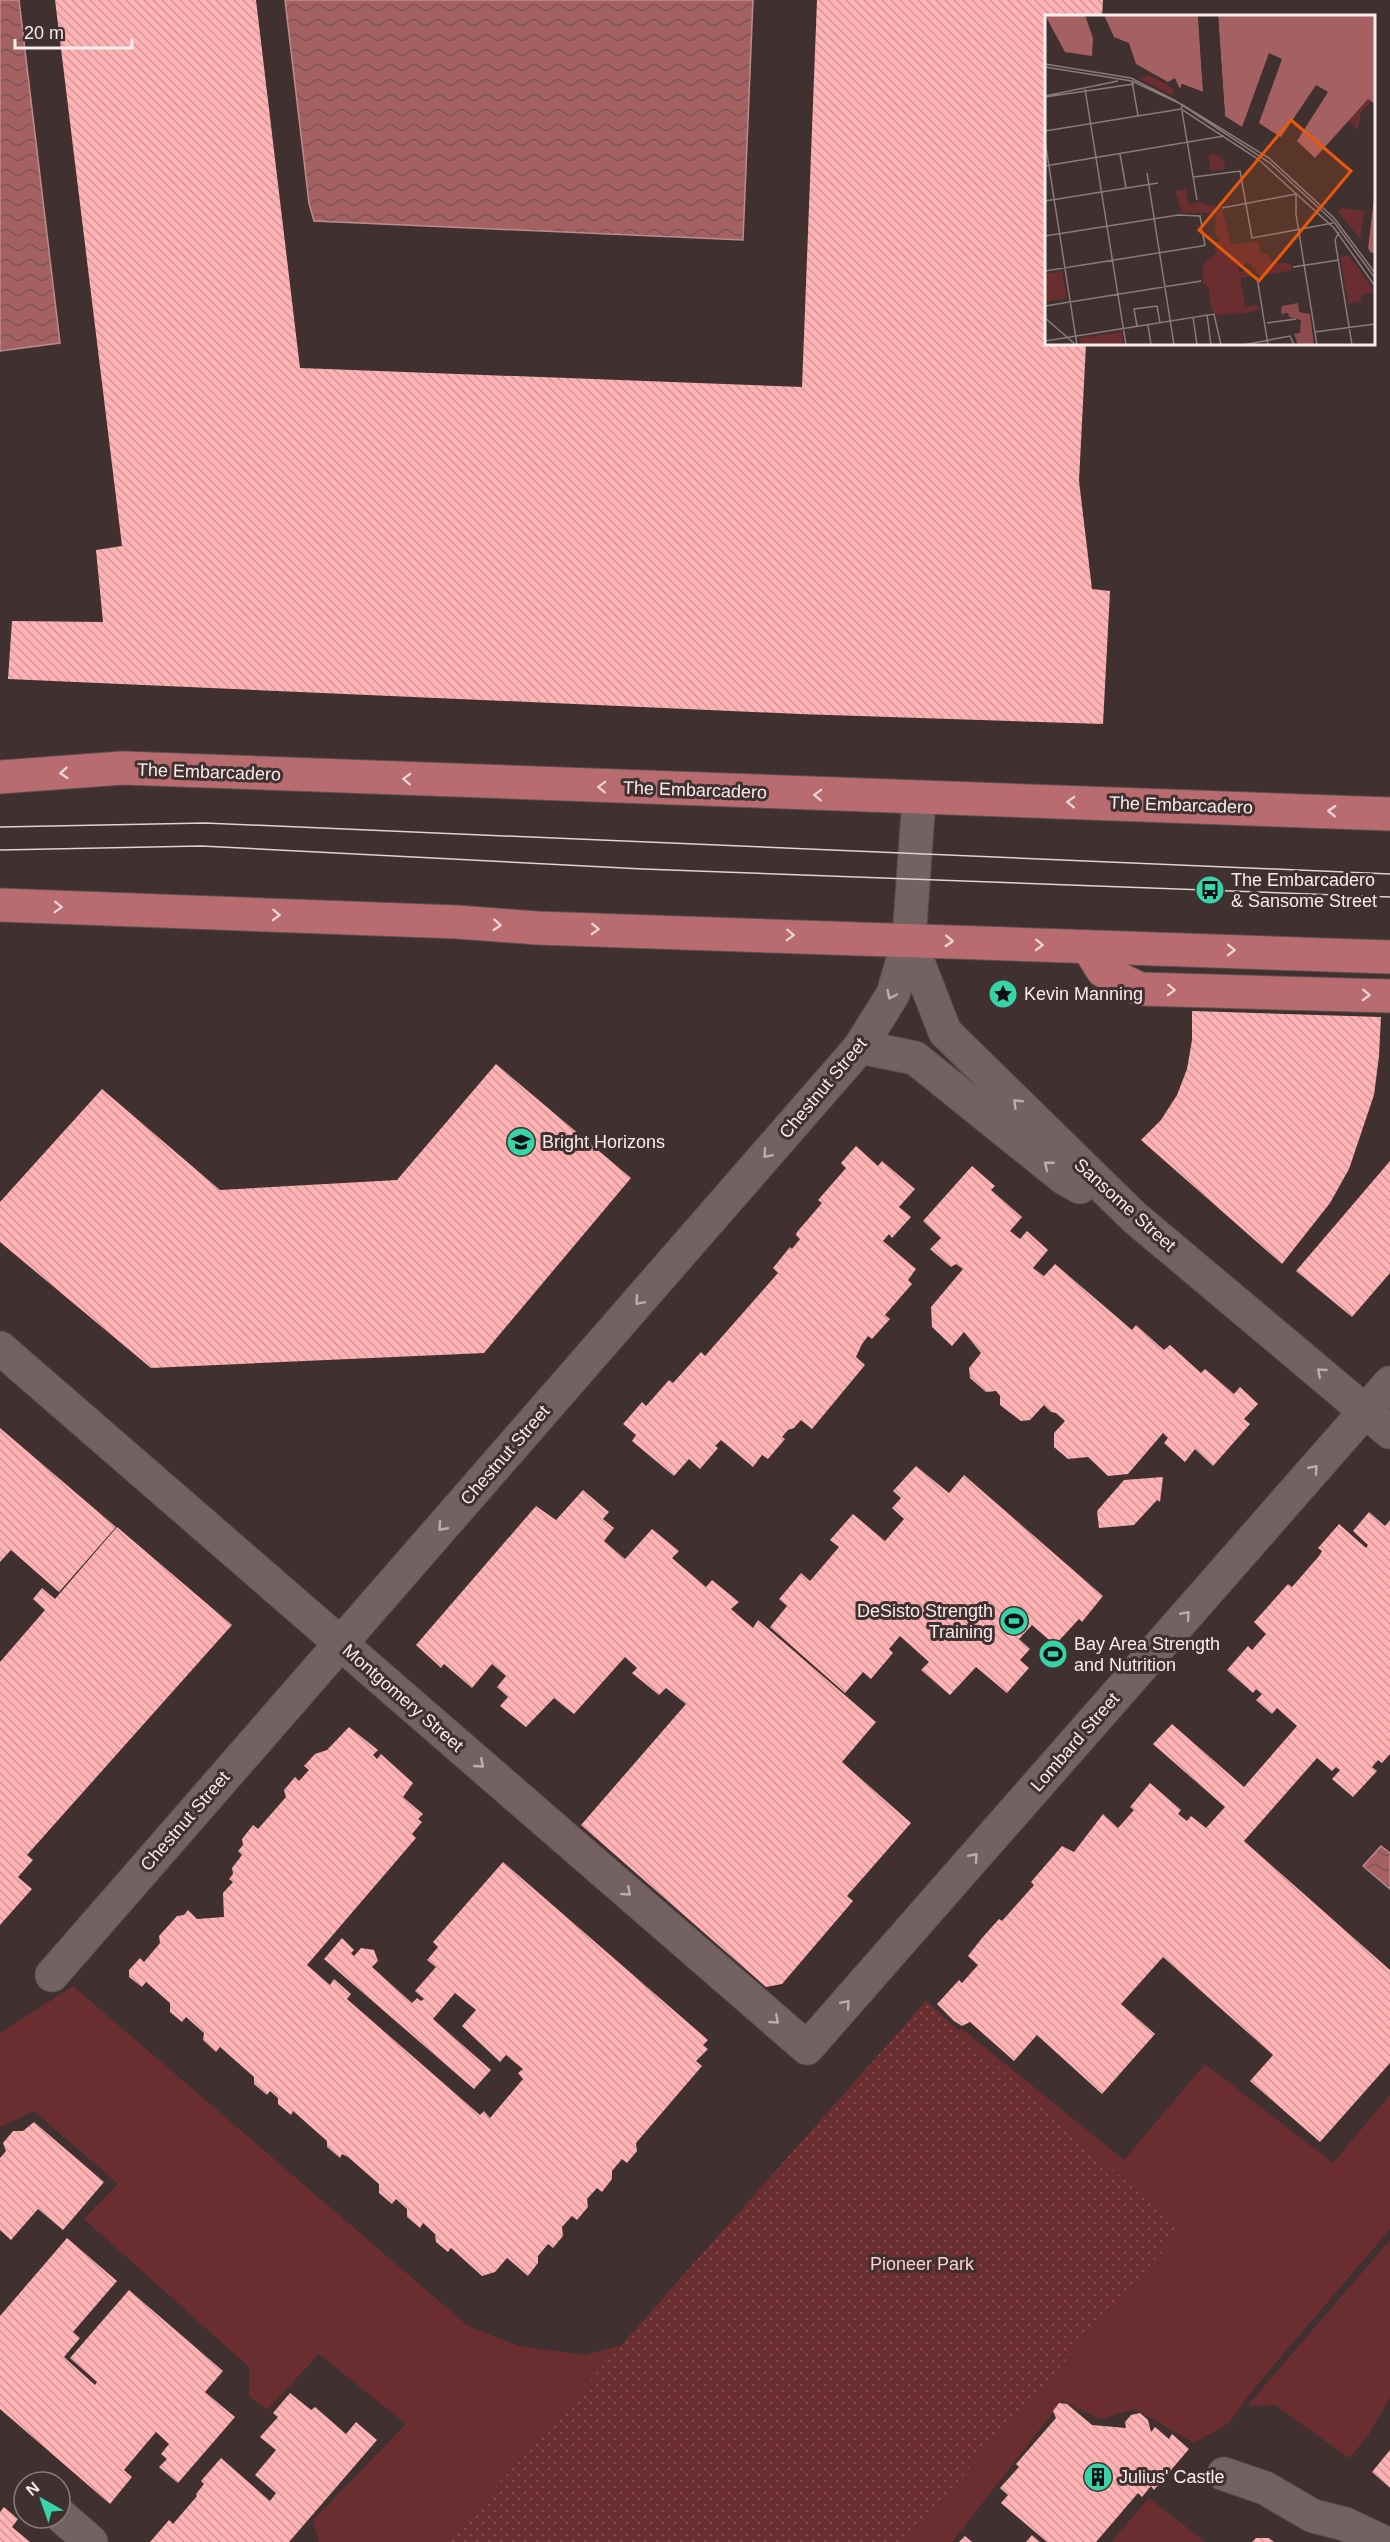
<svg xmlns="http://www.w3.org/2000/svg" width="1390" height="2542" viewBox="0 0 1390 2542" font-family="Helvetica,sans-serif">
<defs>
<pattern id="park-dots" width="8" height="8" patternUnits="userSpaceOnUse" patternTransform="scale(1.5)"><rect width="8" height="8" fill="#6a2e31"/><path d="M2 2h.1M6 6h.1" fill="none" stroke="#804d4f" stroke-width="1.8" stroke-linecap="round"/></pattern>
<pattern id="water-waves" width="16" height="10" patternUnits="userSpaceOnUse" patternTransform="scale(1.5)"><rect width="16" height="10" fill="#a56162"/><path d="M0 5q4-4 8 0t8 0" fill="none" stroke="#7c5556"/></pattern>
<pattern id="building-back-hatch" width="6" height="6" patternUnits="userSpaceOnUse" patternTransform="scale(1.5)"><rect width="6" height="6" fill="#feb2b3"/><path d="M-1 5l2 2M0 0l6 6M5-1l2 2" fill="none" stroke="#d19798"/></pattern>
</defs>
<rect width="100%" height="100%" fill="#403030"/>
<!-- green -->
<g fill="#6a2e31">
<polygon points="73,1986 468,2326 519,2346 585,2355 636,2341 869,2145 961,2028 1124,2160 1205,2064 1333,2163 1390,2095 1390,2229 1252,2391 1229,2423 1194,2443 1135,2409 1100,2419 1062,2401 952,2542 319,2542 313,2520 406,2424 319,2354 267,2410 249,2396 249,2367 84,2219 118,2184 34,2111 0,2127 0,2033"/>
<polygon points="1390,2240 1390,2397 1368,2436 1349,2458 1275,2405 1247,2406"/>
<polygon points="1149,2498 1205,2542 1111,2542"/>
</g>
<!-- park -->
<polygon fill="url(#park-dots)" points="926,2001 1181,2231 904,2542 447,2542"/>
<!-- water -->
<g fill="url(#water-waves)" stroke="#be8b8c" stroke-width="1.5">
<polygon points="0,0 19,0 60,343 0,351"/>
<polygon points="285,0 753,0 743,240 314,221 309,203"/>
<polygon points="1381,1846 1390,1853 1390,1889 1363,1866"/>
</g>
<!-- building -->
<g fill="url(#building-back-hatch)">
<polygon points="55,0 256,0 300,368 802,387 817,0 1103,0 1102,16 1046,16 1046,344 1086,344 1079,481 1092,589 1110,591 1103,724 799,714 8,679 12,621 103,622 96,550 122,546"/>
<polygon points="1192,1011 1381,1017 1379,1056 1374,1095 1349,1169 1330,1203 1282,1264 1141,1140 1161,1120 1177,1095 1187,1069 1192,1040"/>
<polygon points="496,1064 631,1178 484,1353 151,1368 0,1242 0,1202 102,1089 220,1190 397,1180"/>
<polygon points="856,1146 878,1166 882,1161 915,1189 899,1207 911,1217 892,1238 889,1234 883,1241 916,1269 908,1280 912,1284 885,1315 890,1319 872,1339 868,1336 862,1344 856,1357 865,1365 812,1429 801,1420 794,1428 788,1430 782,1437 785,1439 768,1459 762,1455 753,1467 721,1440 715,1446 718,1448 700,1469 689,1459 674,1476 632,1441 636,1435 623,1424 642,1402 646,1406 669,1380 673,1383 701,1352 705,1356 778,1273 773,1268 790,1247 792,1249 800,1239 796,1235 797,1232 822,1203 818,1200 846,1168 841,1163"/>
<polygon points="1390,1161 1390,1273 1352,1317 1296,1271"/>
<polygon points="972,1166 995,1186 991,1190 1022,1217 1010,1231 1020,1239 1027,1231 1048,1250 1033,1268 1044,1276 1055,1264 1132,1330 1136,1325 1164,1350 1170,1345 1201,1373 1205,1369 1234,1394 1240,1387 1258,1404 1244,1419 1250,1424 1213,1466 1195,1449 1185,1462 1164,1443 1168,1438 1163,1433 1128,1474 1108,1476 1088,1457 1068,1459 1054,1447 1054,1433 1065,1421 1056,1413 1051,1412 1044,1405 1030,1420 1021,1421 1000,1405 1000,1396 996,1391 986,1392 970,1378 969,1368 981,1353 964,1332 952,1346 932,1327 931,1307 963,1269 956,1264 951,1267 930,1249 941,1238 923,1221"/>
<polygon points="0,1428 116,1527 59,1592 11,1550 0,1562"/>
<polygon points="916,1466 949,1493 964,1475 1103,1596 1082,1622 1079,1619 1055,1645 1032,1625 1019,1639 1030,1649 1020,1660 1029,1668 1007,1693 976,1667 950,1695 921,1670 929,1662 900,1636 889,1649 893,1653 871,1679 863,1672 845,1693 770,1627 787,1606 779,1599 801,1573 810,1581 839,1547 830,1540 853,1514 885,1541 904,1519 892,1508 901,1498 893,1491"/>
<polygon points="1163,1477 1160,1502 1157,1500 1134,1525 1099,1528 1097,1511 1124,1480"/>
<polygon points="583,1490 609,1512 603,1519 614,1528 604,1541 625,1559 652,1529 679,1551 672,1558 706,1587 712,1580 739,1602 731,1609 753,1628 758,1620 876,1722 842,1762 911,1823 847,1896 853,1901 782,1984 766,1987 581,1825 686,1704 666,1688 659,1695 632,1673 637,1668 625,1657 574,1714 554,1698 526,1727 500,1706 508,1697 497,1687 506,1676 492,1664 472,1688 444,1664 441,1668 438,1665 416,1645 536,1506 556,1520"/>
<polygon points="1369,1512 1385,1526 1390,1520 1390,1754 1382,1763 1378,1760 1372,1767 1377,1771 1353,1797 1332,1779 1340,1770 1336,1767 1332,1771 1317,1758 1244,1841 1390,1970 1390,2063 1320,2142 1250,2081 1273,2055 1163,1957 1121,2004 1155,2034 1102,2094 1037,2035 1014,2061 970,2022 962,2026 954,2021 937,2004 959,1980 962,1983 978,1965 968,1956 982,1938 999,1919 1002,1921 1034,1885 1031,1882 1062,1846 1074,1852 1103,1814 1118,1828 1134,1810 1130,1807 1150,1783 1181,1810 1178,1814 1187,1821 1191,1816 1206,1828 1225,1807 1153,1744 1172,1724 1244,1787 1297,1726 1277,1708 1272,1714 1256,1700 1262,1694 1256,1689 1253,1693 1227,1670 1248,1646 1252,1650 1266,1634 1254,1622 1288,1584 1292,1587 1319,1556 1322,1551 1318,1548 1339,1524 1366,1548 1368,1545 1353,1531"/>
<polygon points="117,1527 232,1625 27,1855 33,1860 18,1877 32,1889 0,1925 0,1662 45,1610 33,1599 42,1588 55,1599"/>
<polygon points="349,1727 378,1750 373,1755 377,1759 381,1754 413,1783 403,1797 423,1814 418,1819 422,1822 412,1834 416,1838 307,1965 330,1985 334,1979 351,1994 347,1999 480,2115 484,2111 490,2118 523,2079 518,2073 523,2069 506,2055 500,2062 462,2026 476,2010 455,1993 433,2019 491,2070 474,2089 324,1959 342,1938 354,1950 351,1953 354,1956 361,1948 374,1950 378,1961 372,1967 412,2003 417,1998 421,2001 424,1999 415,1991 436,1967 427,1960 438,1947 433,1942 503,1862 708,2040 703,2045 708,2049 696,2061 702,2066 636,2143 637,2151 627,2163 622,2159 612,2171 612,2179 602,2192 597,2188 587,2199 588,2207 577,2220 572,2216 562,2227 563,2236 553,2248 548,2244 538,2256 538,2263 528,2276 507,2258 495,2272 482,2276 451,2248 448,2252 436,2242 435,2234 423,2223 420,2228 407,2217 407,2209 396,2199 392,2204 379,2193 379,2184 348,2157 342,2154 340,2158 327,2147 327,2141 293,2111 291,2115 278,2104 278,2098 270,2091 267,2095 254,2084 254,2077 220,2047 216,2052 203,2040 204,2033 186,2017 182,2022 170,2012 170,2003 146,1982 142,1987 129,1977 129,1970 140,1958 144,1962 160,1943 159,1936 177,1916 184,1915 188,1910 197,1919 224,1917 223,1893 233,1882 229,1879 233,1874 232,1868 242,1855 238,1851 243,1845 242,1839 253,1825 258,1829 286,1797 284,1790 295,1777 299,1781 309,1770 304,1766 315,1754 327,1750"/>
<polygon points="34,2122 104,2182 63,2230 38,2209 11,2240 0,2230 0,2158 6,2151 3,2143 13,2131 23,2131"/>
<polygon points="67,2238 117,2281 73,2332 80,2338 64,2357 95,2385 97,2382 70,2358 129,2290 223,2371 205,2392 235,2417 178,2483 159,2467 167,2459 161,2454 169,2444 156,2432 124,2470 132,2477 110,2504 0,2409 0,2316"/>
<polygon points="290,2393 311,2410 315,2407 346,2434 356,2422 377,2440 289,2542 150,2542 169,2520 173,2524 197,2496 196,2494 204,2484 201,2481 221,2458 270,2501 276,2493 255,2475 276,2450 260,2437 278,2417 273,2413"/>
<polygon points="1059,2403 1067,2404 1092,2425 1126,2428 1125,2422 1131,2415 1140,2413 1148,2420 1151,2432 1155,2427 1169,2439 1172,2434 1189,2449 1154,2490 1151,2486 1142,2497 1138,2493 1096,2542 1047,2542 1001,2503 1008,2495 1000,2488 1019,2467 1016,2464 1056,2418 1053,2411"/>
<polygon points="1390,2450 1390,2488 1372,2472"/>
<polygon points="4,2507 18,2519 12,2527 30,2542 0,2542 0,2512"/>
<polygon points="1032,2535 1040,2542 1026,2542"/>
<polygon points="965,2536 972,2542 959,2542"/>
<polygon points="1256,2538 1269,2538 1274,2542 1252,2542"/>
</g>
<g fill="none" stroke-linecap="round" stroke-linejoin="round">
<!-- street casing -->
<g stroke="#5d4f4f" stroke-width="35">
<g id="street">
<polyline points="0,1348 807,2048 1390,1383"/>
<polyline points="52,1975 860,1047 893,994 909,939 919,798"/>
<polyline points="1224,2474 1265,2488 1313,2516 1345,2524 1383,2542"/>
<polyline points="60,2515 91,2542"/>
</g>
</g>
<!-- secondary casing -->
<g stroke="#5d4f4f" stroke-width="35">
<g id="secondary">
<polyline points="909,939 945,1032 1134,1217 1390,1432"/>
<polyline points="860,1047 915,1058 1064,1178 1080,1187"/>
</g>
</g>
<!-- primary casing -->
<g stroke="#5d4f4f" stroke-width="35">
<g id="primary">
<polyline points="0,777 122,768 1390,814"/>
<polyline points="0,905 457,922 537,928 1390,957"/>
<polyline points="1088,947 1103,971 1140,989 1390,996"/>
</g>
</g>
<!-- street -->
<use href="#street" stroke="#746262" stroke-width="33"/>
<!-- secondary -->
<use href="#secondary" stroke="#746262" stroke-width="33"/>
<!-- primary -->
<use href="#primary" stroke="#b96c70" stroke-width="33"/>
<!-- tram -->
<g stroke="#dfd3d3" stroke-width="1.5">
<polyline points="0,827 205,823 1390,874"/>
<polyline points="0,850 201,846 643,869 1390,897"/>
</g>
</g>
<!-- one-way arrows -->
<defs><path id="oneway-chevron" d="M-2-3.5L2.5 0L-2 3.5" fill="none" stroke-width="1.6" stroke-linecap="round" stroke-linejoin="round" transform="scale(1.5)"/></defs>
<g stroke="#ebd3d4">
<use href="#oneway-chevron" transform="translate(64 773) rotate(176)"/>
<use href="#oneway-chevron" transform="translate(407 779) rotate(-178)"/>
<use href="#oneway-chevron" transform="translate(602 787) rotate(-178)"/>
<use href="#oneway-chevron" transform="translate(818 795) rotate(-178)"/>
<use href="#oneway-chevron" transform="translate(1071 802) rotate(-178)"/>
<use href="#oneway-chevron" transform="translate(1332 811) rotate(-177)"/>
<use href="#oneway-chevron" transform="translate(58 907) rotate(2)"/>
<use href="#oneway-chevron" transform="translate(276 915) rotate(2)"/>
<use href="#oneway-chevron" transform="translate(497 925) rotate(4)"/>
<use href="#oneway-chevron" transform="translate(595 929) rotate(2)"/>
<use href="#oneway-chevron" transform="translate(790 935) rotate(2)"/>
<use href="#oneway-chevron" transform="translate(949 941) rotate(3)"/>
<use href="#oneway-chevron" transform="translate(1039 945) rotate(2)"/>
<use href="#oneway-chevron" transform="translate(1231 950) rotate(1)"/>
<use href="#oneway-chevron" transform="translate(1171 990) rotate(2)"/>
<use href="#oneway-chevron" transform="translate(1366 995) rotate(2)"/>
</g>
<g stroke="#bdaeae">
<use href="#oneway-chevron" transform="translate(891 995) rotate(115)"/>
<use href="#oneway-chevron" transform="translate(1017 1103) rotate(-136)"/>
<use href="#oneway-chevron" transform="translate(767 1154) rotate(131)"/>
<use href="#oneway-chevron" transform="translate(1048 1165) rotate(-141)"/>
<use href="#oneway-chevron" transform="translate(639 1301) rotate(131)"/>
<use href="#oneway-chevron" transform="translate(1321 1372) rotate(-139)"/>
<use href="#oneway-chevron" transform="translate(1314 1469) rotate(-49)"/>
<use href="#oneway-chevron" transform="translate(442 1527) rotate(131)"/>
<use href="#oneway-chevron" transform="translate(1186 1615) rotate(-49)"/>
<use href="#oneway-chevron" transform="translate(480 1764) rotate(41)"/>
<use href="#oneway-chevron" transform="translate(974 1857) rotate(-49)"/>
<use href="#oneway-chevron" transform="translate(627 1892) rotate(41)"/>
<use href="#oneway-chevron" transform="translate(846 2004) rotate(-49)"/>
<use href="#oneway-chevron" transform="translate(775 2020) rotate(41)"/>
</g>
<!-- icons -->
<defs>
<g id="bus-disc" transform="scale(1.5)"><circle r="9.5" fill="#36d4a7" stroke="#403030"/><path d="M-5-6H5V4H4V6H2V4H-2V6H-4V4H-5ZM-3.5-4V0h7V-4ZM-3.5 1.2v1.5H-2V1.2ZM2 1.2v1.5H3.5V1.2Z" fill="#111"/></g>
<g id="sight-disc" transform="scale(1.5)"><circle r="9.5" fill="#36d4a7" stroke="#403030"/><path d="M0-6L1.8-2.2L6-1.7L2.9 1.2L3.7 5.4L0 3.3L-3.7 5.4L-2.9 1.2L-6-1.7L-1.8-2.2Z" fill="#111"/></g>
<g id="school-disc" transform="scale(1.5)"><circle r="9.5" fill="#36d4a7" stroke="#403030"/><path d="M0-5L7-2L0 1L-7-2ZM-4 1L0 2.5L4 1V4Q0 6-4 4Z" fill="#111"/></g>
<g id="stadium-disc" transform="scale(1.5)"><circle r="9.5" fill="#36d4a7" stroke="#403030"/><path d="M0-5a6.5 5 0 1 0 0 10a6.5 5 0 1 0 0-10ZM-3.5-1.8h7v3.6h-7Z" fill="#111"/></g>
<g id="building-disc" transform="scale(1.5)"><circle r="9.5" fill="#36d4a7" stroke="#403030"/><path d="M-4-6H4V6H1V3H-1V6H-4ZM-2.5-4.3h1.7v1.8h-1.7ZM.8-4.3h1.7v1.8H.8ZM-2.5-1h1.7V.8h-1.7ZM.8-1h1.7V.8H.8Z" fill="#111"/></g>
</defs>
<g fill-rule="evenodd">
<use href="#bus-disc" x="1210" y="890"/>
<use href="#sight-disc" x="1003" y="994"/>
<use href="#school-disc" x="521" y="1142"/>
<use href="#stadium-disc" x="1014" y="1621"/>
<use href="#stadium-disc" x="1053" y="1654"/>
<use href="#building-disc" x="1098" y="2477"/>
</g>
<g text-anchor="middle" stroke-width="6" stroke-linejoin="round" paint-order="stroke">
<!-- street labels -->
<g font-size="18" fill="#f8eded" stroke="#403030">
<text transform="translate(209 772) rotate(2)" y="6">The Embarcadero</text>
<text transform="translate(695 790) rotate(2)" y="6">The Embarcadero</text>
<text transform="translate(1181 805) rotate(2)" y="6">The Embarcadero</text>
<text transform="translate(823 1088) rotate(-50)" y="6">Chestnut Street</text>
<text transform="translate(1125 1205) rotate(42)" y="6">Sansome Street</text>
<text transform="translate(505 1455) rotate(-49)" y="6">Chestnut Street</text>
<text transform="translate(403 1698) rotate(41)" y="6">Montgomery Street</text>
<text transform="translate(1075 1742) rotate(-49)" y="6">Lombard Street</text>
<text transform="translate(185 1821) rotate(-49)" y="6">Chestnut Street</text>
</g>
<!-- poi labels -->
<g font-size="18" fill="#f8eded" stroke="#403030" text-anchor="start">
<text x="1231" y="886">The Embarcadero<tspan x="1231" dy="21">&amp; Sansome Street</tspan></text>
<text x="1024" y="1000">Kevin Manning</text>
<text x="542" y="1148">Bright Horizons</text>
<text x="993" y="1617" text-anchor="end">DeSisto Strength<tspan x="993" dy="21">Training</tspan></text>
<text x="1074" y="1650">Bay Area Strength<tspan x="1074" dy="21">and Nutrition</tspan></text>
<text x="1119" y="2483">Julius' Castle</text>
</g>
<!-- park labels -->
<g font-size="18" fill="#fcd1d1" stroke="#403030">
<text x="922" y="2270">Pioneer Park</text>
</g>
</g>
<!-- overview -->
<g transform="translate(1045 15)">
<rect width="330" height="330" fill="#403030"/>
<path d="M 141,174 L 144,190 L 154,187 L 177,194 L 186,229 L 214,228 L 216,239 L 223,239 L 226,247 L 246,249 L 247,255 L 215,261 L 205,248 L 193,251 L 194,257 L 205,255 L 207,261 L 195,263 L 200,292 L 212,290 L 215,295 L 188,300 L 194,296 L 171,242 L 173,233 L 168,228 L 176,225 L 170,218 L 171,198 L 137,198 L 130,176 ZM 297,193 L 320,196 L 315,224 L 293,197 Z" fill="#6a2e31"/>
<path d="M 253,288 L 254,297 L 265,299 L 269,330 L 253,330 L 249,319 L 255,318 L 256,305 L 244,302 L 243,298 L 236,299 L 237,291 Z" fill="#8d4b4d"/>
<path d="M 104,60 L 128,73 L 128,81 L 95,64 ZM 323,84 L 326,87 L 316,97 L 313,115 L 303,106 ZM 170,139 L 179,145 L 180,154 L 166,156 L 163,140 ZM 214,226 L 216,245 L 193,249 L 200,292 L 193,297 L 173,301 L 167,295 L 163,272 L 158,268 L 158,250 L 171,238 L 170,232 ZM 304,240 L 330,277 L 316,280 L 316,286 L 306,288 L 304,293 L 295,242 ZM 17,256 L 22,283 L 0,287 L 0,259 ZM 77,317 L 78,330 L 36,330 L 35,323 Z" fill="#6a2e31"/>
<path d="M 0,0 L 40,0 L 48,23 L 47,41 L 20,37 ZM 59,0 L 153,0 L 158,77 L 137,69 L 135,74 L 130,63 L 123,67 L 91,49 L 84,28 L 69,22 ZM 173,0 L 330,0 L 330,89 L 323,84 L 270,143 L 252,126 L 283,77 L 271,70 L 236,122 L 223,114 L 214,108 L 237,44 L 224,38 L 197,112 L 180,101 ZM 330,174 L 330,237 L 326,238 L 323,233 Z" fill="#a56162"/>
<path d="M 153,0 L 156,0 L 158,80 L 135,74 L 137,69 L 158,77 ZM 170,0 L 173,0 L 180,101 L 177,99 ZM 330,171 L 323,233 L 320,233 L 327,174 Z" fill="#403030"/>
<path fill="none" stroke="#a56162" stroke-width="3" d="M 231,108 L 241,100 L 252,68 L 251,31 L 243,0"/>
<path fill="none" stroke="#8a7c7c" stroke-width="1.5" d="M 0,49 L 86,63 L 131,86 L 225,148 L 289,207 L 330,263M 0,52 L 87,66 L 138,90M 87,66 L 93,101M 40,74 L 81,330M 0,81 L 73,66M 0,82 L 89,69M 137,96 L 152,185M 0,116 L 136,94M 0,126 L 32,330M 75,139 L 81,173M 0,151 L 179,121M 102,158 L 129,330M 149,162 L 195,156 L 207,223 L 288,208M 251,179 L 251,199 L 272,330M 0,186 L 113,168M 177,193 L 251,179M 294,217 L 290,225 L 307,330M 0,221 L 133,200 L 155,201 L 157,212M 248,252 L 294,245M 0,256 L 157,231 L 160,230 L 157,215M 330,258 L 289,203 L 224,143 L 138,90 L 136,94 L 213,144 L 289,213 L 330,271M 212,262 L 223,330M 0,291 L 156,266 L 151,267M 162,300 L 166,330M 148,302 L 152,330M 0,303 L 31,330M 222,308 L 251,304M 103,310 L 106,330M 92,311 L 89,294 L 112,291 L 115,308M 270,317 L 330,309M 0,326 L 169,299 L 176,330M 198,330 L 245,321 L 249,330"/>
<path fill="#e8590c" fill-opacity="0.15" stroke="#e8590c" stroke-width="3" d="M 246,105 L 306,156 L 214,266 L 154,215 Z"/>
<rect width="330" height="330" fill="none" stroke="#f8eded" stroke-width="3"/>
</g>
<!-- north arrow -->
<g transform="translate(42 2500) rotate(320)"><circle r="28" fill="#403030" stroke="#8a7c7c" stroke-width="1.5"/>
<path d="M0-4.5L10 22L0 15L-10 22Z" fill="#36d4a7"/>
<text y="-9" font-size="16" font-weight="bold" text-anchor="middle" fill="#f8eded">N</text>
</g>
<!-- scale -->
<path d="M15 39v9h117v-9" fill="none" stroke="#f8eded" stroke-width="3"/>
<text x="24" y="39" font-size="18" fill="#f8eded" stroke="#403030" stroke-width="4.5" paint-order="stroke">20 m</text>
</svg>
